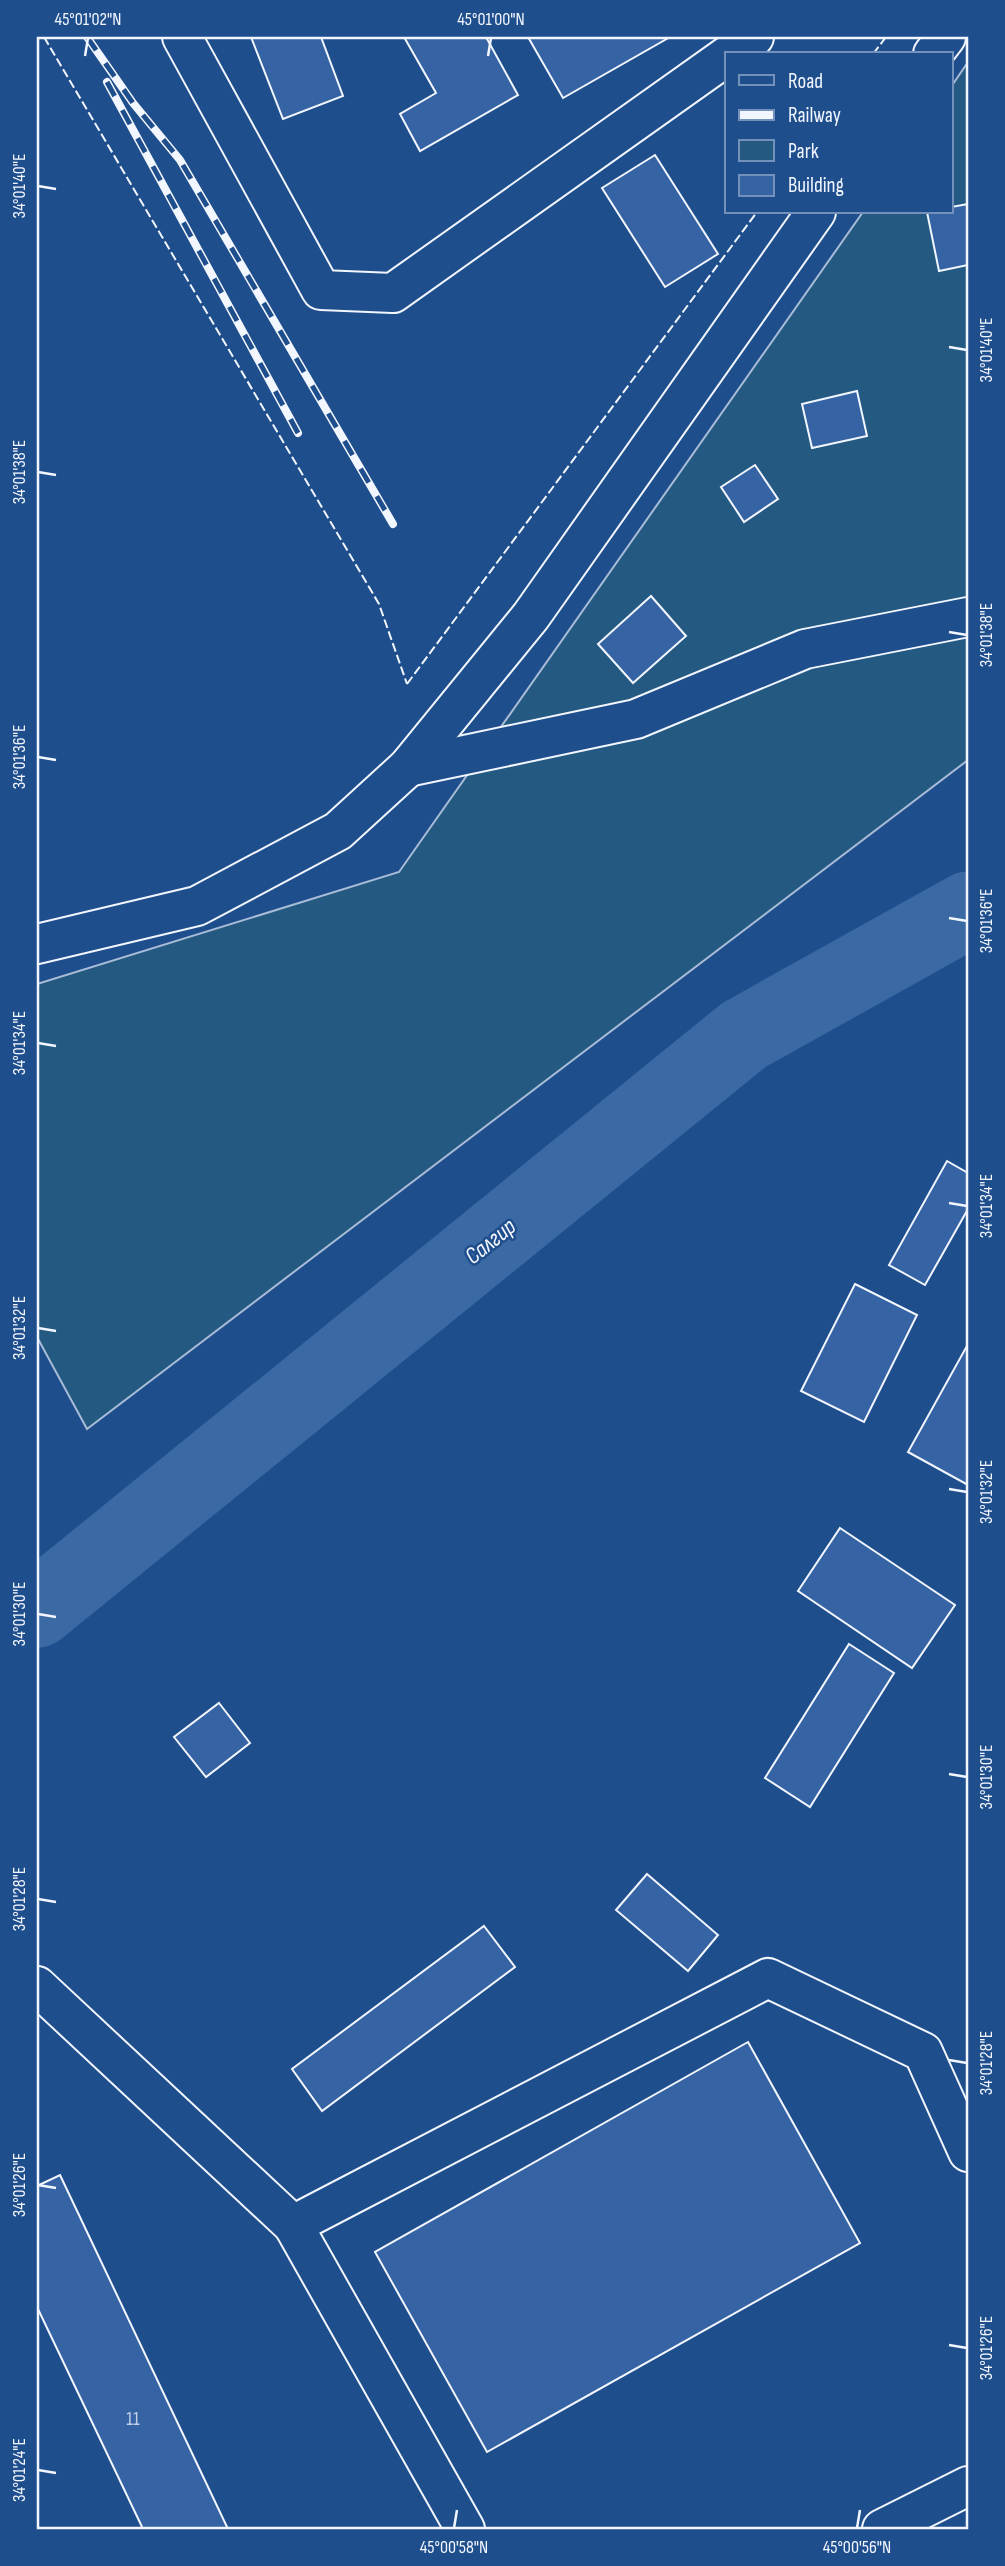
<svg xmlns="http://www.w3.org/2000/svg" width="1005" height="2566" viewBox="0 0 1005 2566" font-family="'Sofia Sans Condensed',sans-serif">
<rect width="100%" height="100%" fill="#1f4e8c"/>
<!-- green -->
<polygon fill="#245a82" stroke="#a8bbd7" stroke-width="2" points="968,62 968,760 87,1429 37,1337 37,984 399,872 863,212 951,212 951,87"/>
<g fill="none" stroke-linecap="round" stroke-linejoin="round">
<!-- river -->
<polyline stroke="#3b69a3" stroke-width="77" points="37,1609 744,1035 968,910"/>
</g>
<!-- building -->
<g fill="#3563a3" stroke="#f2f6ff" stroke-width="2">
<polygon points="251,37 321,37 343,96 283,119"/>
<polygon points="404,37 486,37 518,95 420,151 400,114 436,93"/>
<polygon points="528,37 670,37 563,98"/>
<polygon points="655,155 718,254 665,287 602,188"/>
<polygon points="968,204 968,265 939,271 927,212 951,212 951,207"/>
<polygon points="857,391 867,436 812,448 802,404"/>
<polygon points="755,465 778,499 744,522 721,487"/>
<polygon points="651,596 686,636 633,683 598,644"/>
<polygon points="947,1161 968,1173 968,1209 925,1285 889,1265"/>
<polygon points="855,1284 917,1315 864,1422 801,1391"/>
<polygon points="968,1344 968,1485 908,1452"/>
<polygon points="840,1528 955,1605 912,1668 798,1591"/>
<polygon points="849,1644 894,1673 810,1807 765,1778"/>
<polygon points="219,1703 250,1743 206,1777 174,1737"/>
<polygon points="647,1874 718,1935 688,1971 616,1910"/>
<polygon points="484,1926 515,1967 322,2111 292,2069"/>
<polygon points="748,2042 860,2243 487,2452 375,2252"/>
<polygon points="60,2175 228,2529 143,2529 37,2307 37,2186"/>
</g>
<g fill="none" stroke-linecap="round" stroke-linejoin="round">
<!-- minor casing -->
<g stroke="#f2f6ff" stroke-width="42">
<g id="minor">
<polyline points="182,37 321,290 393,293 727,56"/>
<polyline points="730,54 754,37"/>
<polyline points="933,54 946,37"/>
<polyline points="408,767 636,719 805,649 968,617"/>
<polyline points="37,944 197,906 338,831 408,767 531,616 816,212"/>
<polyline points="37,1986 293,2225 768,1978 923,2052 968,2152"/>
<polyline points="293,2225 465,2529"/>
<polyline points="882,2529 968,2486"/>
</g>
</g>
<!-- minor -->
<use href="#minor" stroke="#1f4e8c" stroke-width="38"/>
<!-- rail casing -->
<g stroke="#f2f6ff" stroke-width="8">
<g id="rail">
<polyline points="87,37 133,103 180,160 393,524"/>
<polyline points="107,82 298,433"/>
</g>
</g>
<!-- rail -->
<use href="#rail" stroke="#1f4e8c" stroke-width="5" stroke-dasharray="16" stroke-linecap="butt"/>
<!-- fence -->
<g stroke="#f2f6ff" stroke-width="2" stroke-dasharray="9 3.5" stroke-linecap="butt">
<polyline points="44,37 379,604 407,684"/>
<polyline points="873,54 886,37"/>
<polyline points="407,684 757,212"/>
</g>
</g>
<!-- ticks -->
<path fill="none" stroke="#f2f6ff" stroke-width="2.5" d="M 85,56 L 88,38M 488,56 L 491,38M 38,186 L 56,189M 949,347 L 967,350M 38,472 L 56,475M 949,632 L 967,635M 38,757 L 56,760M 949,918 L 967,921M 38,1043 L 56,1046M 949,1203 L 967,1206M 38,1328 L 56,1331M 949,1489 L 967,1492M 38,1614 L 56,1617M 949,1774 L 967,1777M 38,1899 L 56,1902M 949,2060 L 967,2063M 38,2185 L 56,2188M 949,2345 L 967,2348M 38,2470 L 56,2473M 454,2528 L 457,2510M 857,2528 L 860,2510"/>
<g text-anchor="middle" stroke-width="5" stroke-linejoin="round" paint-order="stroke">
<!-- number labels -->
<g font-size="19" fill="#c3d1e8">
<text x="133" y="2425">11</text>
</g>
<!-- water labels -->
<g font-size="24" font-style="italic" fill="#f2f6ff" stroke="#1f4e8c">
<text transform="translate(490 1241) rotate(-39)" y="8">Салгир</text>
</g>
</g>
<!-- border -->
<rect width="1005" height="2566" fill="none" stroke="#1f4e8c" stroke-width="77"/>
<!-- legend -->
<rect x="725" y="52" width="228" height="161" fill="#1f4e8c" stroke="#7391ba" stroke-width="2"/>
<rect x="739" y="75" width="35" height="10" fill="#1f4e8c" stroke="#7391ba" stroke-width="2"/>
<text x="788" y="88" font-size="21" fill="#f2f6ff">Road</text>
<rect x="739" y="110" width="35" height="10" fill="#f2f6ff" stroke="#7391ba" stroke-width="2"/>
<text x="788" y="122" font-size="21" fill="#f2f6ff">Railway</text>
<rect x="739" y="140" width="35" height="21" fill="#245a82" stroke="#7391ba" stroke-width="2"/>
<text x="788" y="158" font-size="21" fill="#f2f6ff">Park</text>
<rect x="739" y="175" width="35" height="21" fill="#3563a3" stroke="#7391ba" stroke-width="2"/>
<text x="788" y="192" font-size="21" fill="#f2f6ff">Building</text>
<rect x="38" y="38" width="929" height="2490" fill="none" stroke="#f2f6ff" stroke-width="2.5"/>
<g font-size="18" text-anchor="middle" fill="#f2f6ff">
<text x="88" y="25">45°01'02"N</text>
<text x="491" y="25">45°01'00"N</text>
<text transform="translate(19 186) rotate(-90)" y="6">34°01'40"E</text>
<text transform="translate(986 350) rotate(-90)" y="6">34°01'40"E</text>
<text transform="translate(19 472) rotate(-90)" y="6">34°01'38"E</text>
<text transform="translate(986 635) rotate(-90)" y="6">34°01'38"E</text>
<text transform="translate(19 757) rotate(-90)" y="6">34°01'36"E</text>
<text transform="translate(986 921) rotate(-90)" y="6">34°01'36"E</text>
<text transform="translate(19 1043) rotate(-90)" y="6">34°01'34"E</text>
<text transform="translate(986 1206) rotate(-90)" y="6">34°01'34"E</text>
<text transform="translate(19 1328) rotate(-90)" y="6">34°01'32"E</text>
<text transform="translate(986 1492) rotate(-90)" y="6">34°01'32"E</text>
<text transform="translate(19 1614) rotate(-90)" y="6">34°01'30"E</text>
<text transform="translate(986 1777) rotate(-90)" y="6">34°01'30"E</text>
<text transform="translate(19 1899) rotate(-90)" y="6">34°01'28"E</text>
<text transform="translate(986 2063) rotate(-90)" y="6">34°01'28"E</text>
<text transform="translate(19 2185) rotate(-90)" y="6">34°01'26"E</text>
<text transform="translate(986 2348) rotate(-90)" y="6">34°01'26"E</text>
<text transform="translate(19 2470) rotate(-90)" y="6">34°01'24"E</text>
<text x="454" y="2553">45°00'58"N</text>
<text x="857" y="2553">45°00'56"N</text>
</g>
</svg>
